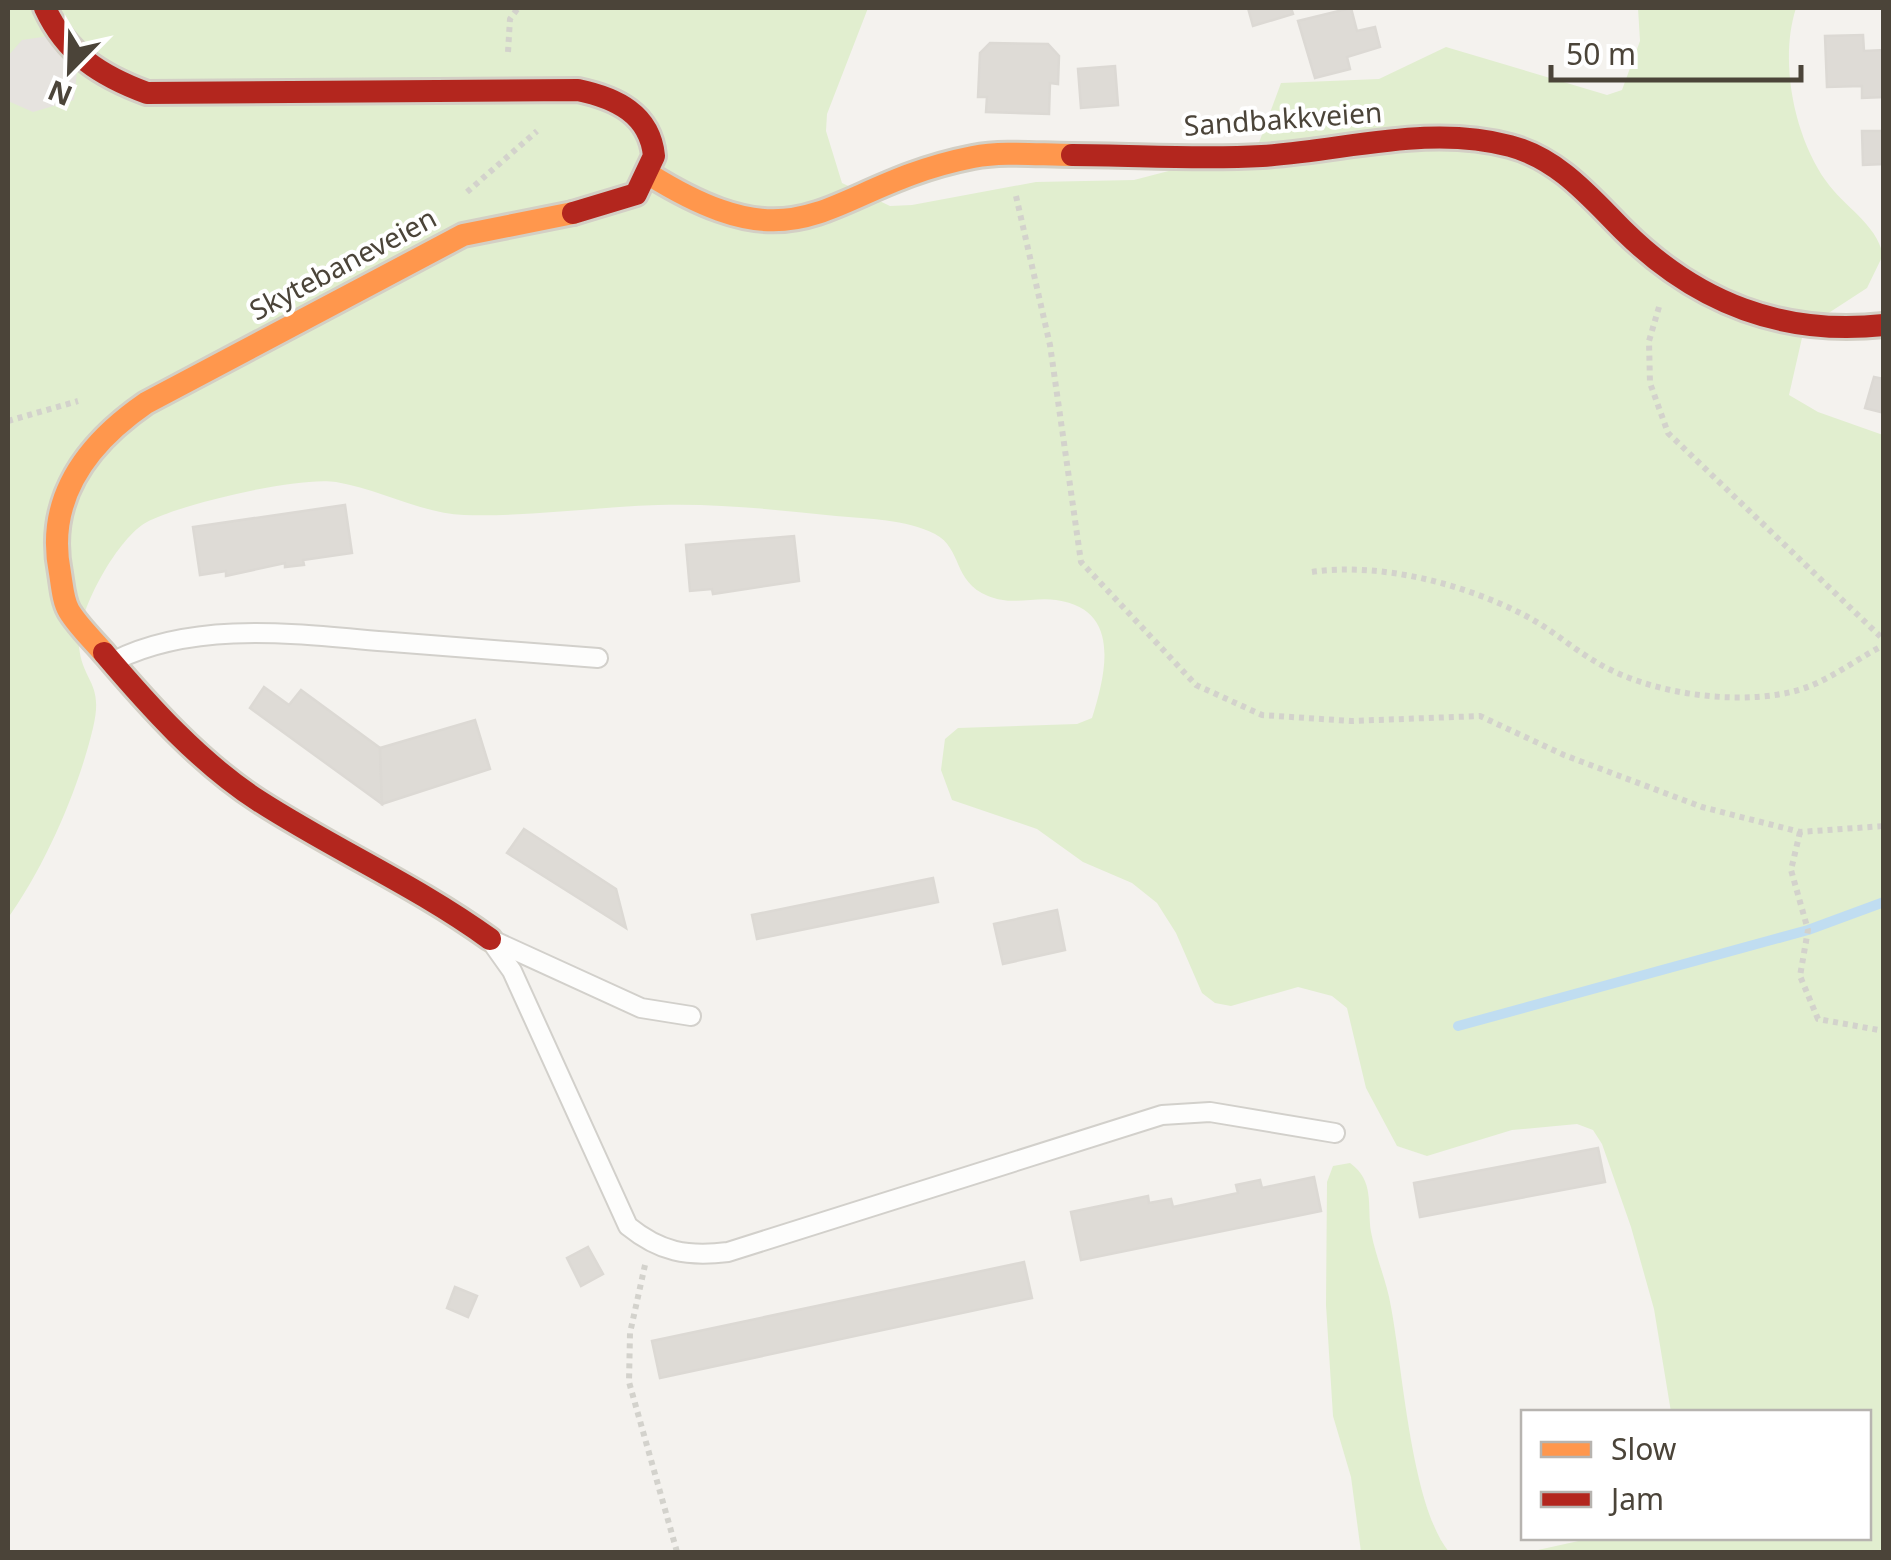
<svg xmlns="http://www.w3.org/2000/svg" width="1891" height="1560" viewBox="0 0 1891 1560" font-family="'Noto Sans',sans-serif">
<rect width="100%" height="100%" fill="#f4f2ee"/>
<!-- green -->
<g fill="#e1eecf">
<path d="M 8,8 L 868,8 L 827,114 L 826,131 L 842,183 L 890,206 L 912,205 L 1036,182 L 1134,180 L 1257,148 L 1281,83 L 1379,79 L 1446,47 L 1607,95 L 1622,90 L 1640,41 L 1638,8 L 1796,8 C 1779,61 1794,136 1826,181 C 1844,207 1876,223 1883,255 L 1867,288 L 1804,329 L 1789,395 L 1818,412 L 1883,435 L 1883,1552 L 1529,1552 L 1592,1538 L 1868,1538 L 1868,1412 L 1671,1412 L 1654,1309 L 1631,1227 L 1602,1144 L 1593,1130 L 1577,1124 L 1512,1130 L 1427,1156 L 1397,1146 L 1366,1088 L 1347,1008 L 1332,996 L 1298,987 L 1231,1006 L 1215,1003 L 1202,993 L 1176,933 L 1157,903 L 1132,883 L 1083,862 L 1037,829 L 952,800 L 941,770 L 945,739 L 958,728 L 1077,724 L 1092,718 C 1106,673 1122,609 1056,600 C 1032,597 1012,606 988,596 C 952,581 963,549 935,534 C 905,519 869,519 836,516 C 777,510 718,503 658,505 C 594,507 528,517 464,515 C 420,513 379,489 336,482 C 299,476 181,504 147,522 C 118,537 75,614 79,647 C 83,683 104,682 93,728 C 78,791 45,866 8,918 Z"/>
<path d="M 1350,1163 C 1375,1181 1367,1205 1371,1232 C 1376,1258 1387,1282 1391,1307 C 1403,1370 1411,1505 1449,1552 L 1361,1552 L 1351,1477 L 1333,1416 L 1326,1305 L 1327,1182 L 1333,1166 Z"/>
</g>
<!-- parking -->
<polygon fill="#e6e3df" points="56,35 78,61 74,100 33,112 8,101 8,56 22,40"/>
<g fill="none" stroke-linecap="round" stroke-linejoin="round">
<!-- stream -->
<polyline stroke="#c0ddf1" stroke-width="10" points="1458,1026 1808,930 1884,902"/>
</g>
<!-- building -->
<g fill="#dedbd6" stroke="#dcd9d4" stroke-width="2.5">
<polygon points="1248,8 1291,8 1293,14 1253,26"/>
<polygon points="1351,8 1357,31 1375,27 1380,47 1347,57 1350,69 1315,78 1298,21"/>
<polygon points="1863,35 1864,51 1884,50 1884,97 1862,98 1862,86 1827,87 1825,36"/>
<polygon points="990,43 1048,44 1059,56 1058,84 1050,83 1049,114 986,112 987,97 978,97 980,53"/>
<polygon points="1115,66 1118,105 1081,108 1078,69"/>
<polygon points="1862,131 1884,131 1884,164 1863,165"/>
<polygon points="1874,377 1884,379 1884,413 1865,408"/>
<polygon points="345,505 352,553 303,560 304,565 285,567 285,563 226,576 226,571 200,575 193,527"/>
<polygon points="794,536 799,581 713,594 712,589 690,591 686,545"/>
<polygon points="264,687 289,705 301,690 380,748 382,804 250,708"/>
<polygon points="475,720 490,769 382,804 380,748"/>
<polygon points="524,829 616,889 626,928 507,853"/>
<polygon points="933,878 938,902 757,939 752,915"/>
<polygon points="1057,910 1065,950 1003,964 994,924"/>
<polygon points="1598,1148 1605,1182 1420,1217 1414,1183"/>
<polygon points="1314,1177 1321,1211 1081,1260 1071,1212 1148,1196 1149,1203 1171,1199 1173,1207 1238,1193 1236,1185 1260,1180 1262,1188"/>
<polygon points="588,1247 603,1274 581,1286 567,1258"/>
<polygon points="1024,1262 1032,1298 660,1378 652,1341"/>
<polygon points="455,1287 477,1296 468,1317 447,1308"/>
</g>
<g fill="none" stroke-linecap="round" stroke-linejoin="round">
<!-- lane casing -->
<g stroke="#d2d0cb" stroke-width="22">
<g id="lane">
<path d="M 114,661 C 198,619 302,635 392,642 C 461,648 530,653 598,658"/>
<polyline points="490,939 641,1008 691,1016"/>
<path d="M 490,940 L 512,971 L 628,1226 C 660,1252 687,1257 728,1252 L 1162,1115 L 1210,1112 L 1335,1133"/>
</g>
</g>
<!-- slow casing -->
<g stroke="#d3cfc5" stroke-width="28">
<g id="slow">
<path d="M 650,175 C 808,273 825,186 973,157 C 1004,151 1040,155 1072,155"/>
<path d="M 104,653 C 93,640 78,626 69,611 C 63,601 62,585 60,573 C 45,498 88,443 146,403 L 463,235 L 573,213"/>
</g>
</g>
<!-- jam casing -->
<g stroke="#d3cfc5" stroke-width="28">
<g id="jam">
<path d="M 45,8 C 66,54 101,76 147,93 L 578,90 C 616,98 650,114 654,156 L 636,194 L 573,213"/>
<path d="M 1072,155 C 1135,155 1198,160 1262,156 C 1344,151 1428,124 1510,146 C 1559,159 1590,197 1624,231 C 1697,303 1782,336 1884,325"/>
<path d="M 104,653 C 149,706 200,763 259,801 C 335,850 417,886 490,939"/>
</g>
</g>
<!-- path -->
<g stroke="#d3d2cc" stroke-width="6" stroke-dasharray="5 5" stroke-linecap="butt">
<polyline points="508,52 510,19 518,8"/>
<polyline points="467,192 537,131"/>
<polyline points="1016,196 1050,345 1081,562 1196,685 1262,715 1351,721 1480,716 1564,755 1702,807 1800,832 1884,826"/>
<polyline points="1659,307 1649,341 1650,383 1668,433 1884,640"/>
<polyline points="8,421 78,401"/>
<path d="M 1312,572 C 1380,562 1465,584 1526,616 C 1551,629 1572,648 1596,662 C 1646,692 1724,704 1781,694 C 1821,688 1849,663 1884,645"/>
<polyline points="1800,832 1791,870 1808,930 1800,976 1818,1019 1884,1031"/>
<polyline points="645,1265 630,1333 629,1382 677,1552"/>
</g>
<!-- lane -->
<use href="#lane" stroke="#fdfdfc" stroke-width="18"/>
<!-- slow -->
<use href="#slow" stroke="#ff974d" stroke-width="22"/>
<!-- jam -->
<use href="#jam" stroke="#b3261e" stroke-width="22"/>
</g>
<g text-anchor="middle" stroke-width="8" stroke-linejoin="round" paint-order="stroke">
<!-- street labels -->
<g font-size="28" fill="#4b4439" stroke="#fff">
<text transform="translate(1283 119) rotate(-4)" y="10">Sandbakkveien</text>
<text transform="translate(343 264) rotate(-28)" y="10">Skytebaneveien</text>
</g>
</g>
<!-- border -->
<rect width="1891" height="1560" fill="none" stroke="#4b4439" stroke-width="20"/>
<!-- legend -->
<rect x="1521" y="1410" width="350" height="130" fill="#ffffff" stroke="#b7b4b0" stroke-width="2.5"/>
<rect x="1541" y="1442" width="50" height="15" fill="#ff974d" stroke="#b7b4b0" stroke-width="2.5"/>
<text x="1611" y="1460" font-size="30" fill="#4b4439">Slow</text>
<rect x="1541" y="1492" width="50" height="15" fill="#b3261e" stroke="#b7b4b0" stroke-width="2.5"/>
<text x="1611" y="1510" font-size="30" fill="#4b4439">Jam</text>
<!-- north arrow -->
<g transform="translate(70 70) rotate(203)" stroke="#ffffff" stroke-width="8" paint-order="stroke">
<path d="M0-8L18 38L0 25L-18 38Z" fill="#4b4439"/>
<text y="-15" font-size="28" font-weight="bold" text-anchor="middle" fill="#4b4439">N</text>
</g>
<!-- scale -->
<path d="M1551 65v15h250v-15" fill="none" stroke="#4b4439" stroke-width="5"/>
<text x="1566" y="65" font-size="30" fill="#4b4439" stroke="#ffffff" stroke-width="8" paint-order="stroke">50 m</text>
</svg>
